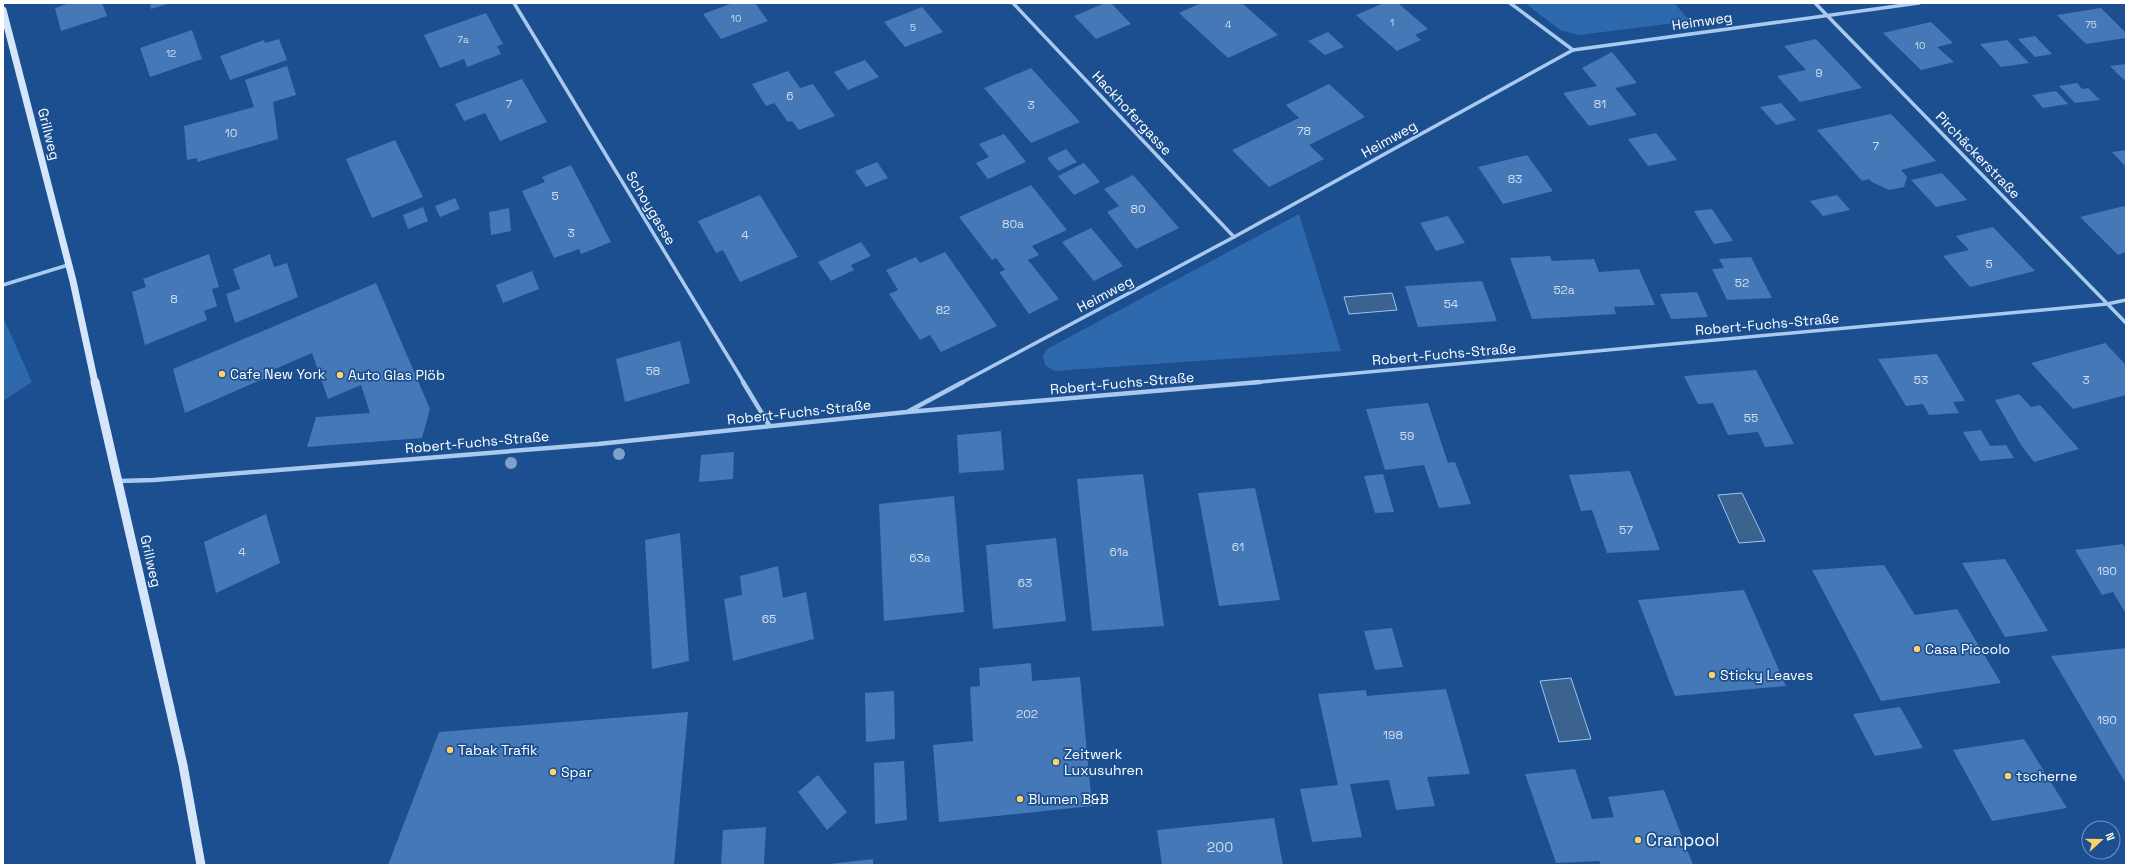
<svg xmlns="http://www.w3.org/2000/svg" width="2129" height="868" viewBox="0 0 2129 868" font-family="'Space Grotesk',sans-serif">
<rect width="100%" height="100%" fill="#1b4f8f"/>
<!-- green -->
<g fill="#2e69ad">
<polygon points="1525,3 1674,3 1690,21 1579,35 1560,30"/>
<polygon points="1299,214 1341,351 1054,371 1045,365 1043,356 1047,349"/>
<polygon points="3,317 32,382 3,401"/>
</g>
<!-- water -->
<g fill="#3c6290" stroke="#9cc4f0">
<polygon points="1392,293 1397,310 1349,314 1344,297"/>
<polygon points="1742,493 1765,541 1739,543 1718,495"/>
<polygon points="1571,678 1591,739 1559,742 1540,681"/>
</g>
<!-- building -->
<g fill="#4478b7">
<polygon points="70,3 102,3 107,16 61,31 55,8"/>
<polygon points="150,3 171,3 151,9"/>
<polygon points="733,3 755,3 768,21 721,39 703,14"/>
<polygon points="1105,3 1111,3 1131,24 1096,39 1074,16"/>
<polygon points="1201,3 1242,3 1278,35 1228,58 1179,13"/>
<polygon points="1384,3 1398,3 1428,29 1415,35 1421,40 1397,51 1356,15"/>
<polygon points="922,7 943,32 905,47 884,22"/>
<polygon points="2101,8 2126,33 2126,38 2086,44 2057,15"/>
<polygon points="486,13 503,44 497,46 501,54 467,67 464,59 440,68 424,35"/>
<polygon points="1931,22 1953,43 1937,47 1954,62 1921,70 1883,33"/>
<polygon points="192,30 202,59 150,77 140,48"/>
<polygon points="1328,32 1344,47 1325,55 1308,41"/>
<polygon points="2035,36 2052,54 2035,57 2018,39"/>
<polygon points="279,39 287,60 230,80 220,56 264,40 265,43"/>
<polygon points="1816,39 1862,88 1800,102 1777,76 1806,70 1784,46"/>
<polygon points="2007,40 2029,63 2001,67 1980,44"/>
<polygon points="1612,52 1637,83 1615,88 1637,115 1589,126 1563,93 1597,86 1582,68"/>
<polygon points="865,60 879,77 848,90 834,72"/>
<polygon points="2126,64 2126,82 2110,66"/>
<polygon points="287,66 296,95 273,102 278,139 197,162 197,158 187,160 184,126 254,107 245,80"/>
<polygon points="1031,68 1080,122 1031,143 984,88"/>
<polygon points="788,71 800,88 813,84 835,116 799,130 792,121 788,122 774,103 766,106 752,84"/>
<polygon points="522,79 547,122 500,141 485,113 464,121 455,104"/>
<polygon points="2077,83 2082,89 2088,88 2100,100 2075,103 2059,86"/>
<polygon points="1329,84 1365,117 1309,145 1324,159 1269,187 1232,150 1299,118 1286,105"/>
<polygon points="2056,91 2068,104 2043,108 2032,95"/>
<polygon points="1781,103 1796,120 1776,125 1760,107"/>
<polygon points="1891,114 1936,161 1901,170 1907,177 1904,187 1889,190 1872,182 1869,179 1862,181 1817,130"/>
<polygon points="1656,133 1677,160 1648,166 1628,139"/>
<polygon points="1004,134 1026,162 988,179 976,163 989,157 979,144"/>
<polygon points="395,140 423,197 372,218 346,159"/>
<polygon points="1066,149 1077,162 1058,171 1047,158"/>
<polygon points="2126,150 2126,167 2112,152"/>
<polygon points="1527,155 1553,191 1503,204 1478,167"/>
<polygon points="877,162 888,178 866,187 855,171"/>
<polygon points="1084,163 1100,182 1074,195 1058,176"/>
<polygon points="571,165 611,242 581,254 579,249 554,258 522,191 545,182 542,177"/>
<polygon points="1942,173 1967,200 1936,207 1911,180"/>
<polygon points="1133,175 1179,228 1136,249 1107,212 1119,206 1104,189"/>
<polygon points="1031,185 1067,230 1032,246 1039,255 1028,260 1059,299 1029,314 999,272 1005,270 996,258 992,260 959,217"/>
<polygon points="760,195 798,257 740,282 723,250 716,253 698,221"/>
<polygon points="1837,195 1850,210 1823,216 1810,201"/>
<polygon points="455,198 460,209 440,217 435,206"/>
<polygon points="2124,206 2126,207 2126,252 2118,255 2080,217"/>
<polygon points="423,207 428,221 408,229 403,215"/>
<polygon points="509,208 511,231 491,235 489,212"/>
<polygon points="1712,209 1733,241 1714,244 1694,211"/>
<polygon points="1448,216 1465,243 1436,251 1420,223"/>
<polygon points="1993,227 2035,271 1970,287 1943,256 1969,250 1956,236"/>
<polygon points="1091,228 1123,266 1094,281 1062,242"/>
<polygon points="861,242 871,256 851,265 854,270 831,281 818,262"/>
<polygon points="945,252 997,326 941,352 930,335 920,340 889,294 898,290 886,270 916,257 920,263"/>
<polygon points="209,254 219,287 212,289 217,306 204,311 207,320 145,345 132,292 146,287 143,279"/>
<polygon points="270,254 274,267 287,263 298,297 235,323 226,294 240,289 233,269"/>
<polygon points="1550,256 1552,261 1594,259 1599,272 1639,269 1655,305 1614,307 1616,314 1532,319 1510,258"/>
<polygon points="1751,257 1772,298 1727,300 1712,269 1724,268 1719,259"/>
<polygon points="532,271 539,289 503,303 496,285"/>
<polygon points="1482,281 1497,321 1418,327 1405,286"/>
<polygon points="376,283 430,409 422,438 307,447 316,417 370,413 361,385 328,399 312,353 268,372 270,376 185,413 173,369"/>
<polygon points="1697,292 1708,317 1671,319 1660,294"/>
<polygon points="680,341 690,383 625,402 616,359"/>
<polygon points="2105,343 2126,365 2126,395 2073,409 2031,363"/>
<polygon points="1937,354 1965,401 1953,402 1959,413 1929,415 1923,404 1906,406 1878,359"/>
<polygon points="1756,370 1794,444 1765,447 1758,432 1728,435 1713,403 1698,404 1684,376"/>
<polygon points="2019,394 2031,407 2040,405 2079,449 2034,462 2021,445 1995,400"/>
<polygon points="1428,403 1448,463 1455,462 1471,504 1439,508 1424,465 1385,470 1366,409"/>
<polygon points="1981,430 1990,446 2006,445 2014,458 1980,461 1963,432"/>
<polygon points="1001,431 1004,470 959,473 957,435"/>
<polygon points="734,452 733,479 699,482 701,455"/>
<polygon points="1630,471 1660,550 1607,553 1592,510 1581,511 1569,475"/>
<polygon points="1143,474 1164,626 1092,631 1077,479"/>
<polygon points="1383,474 1394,512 1375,513 1364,476"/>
<polygon points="1255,488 1280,600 1219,606 1198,493"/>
<polygon points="954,496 964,612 884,621 879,504"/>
<polygon points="266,514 280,563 216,593 204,542"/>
<polygon points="680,533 689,661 652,669 645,540"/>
<polygon points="1056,538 1066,621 993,629 986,545"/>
<polygon points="2123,544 2126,549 2126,614 2113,592 2102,595 2075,550"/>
<polygon points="2005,559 2048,631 2005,637 1962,563"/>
<polygon points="1884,565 1915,615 1957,609 2001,683 1881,701 1812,570"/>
<polygon points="778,566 783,598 806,592 814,639 733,661 724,599 742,595 740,576"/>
<polygon points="1744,590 1786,686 1675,696 1638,600"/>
<polygon points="1392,628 1403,667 1375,670 1364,631"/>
<polygon points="2126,648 2126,784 2051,656"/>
<polygon points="1031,663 1032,681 1080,677 1092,806 939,822 933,745 973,741 970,687 980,686 979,668"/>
<polygon points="1446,689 1470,774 1427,777 1435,806 1396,810 1389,780 1350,784 1362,837 1312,842 1300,789 1338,785 1318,694 1366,690 1367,696"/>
<polygon points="894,691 895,739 866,742 865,693"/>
<polygon points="1900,707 1923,748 1875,756 1853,714"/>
<polygon points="688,712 674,865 388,865 439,732"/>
<polygon points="2024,739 2067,808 1992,821 1953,750"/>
<polygon points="904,761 907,820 875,824 874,763"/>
<polygon points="1575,769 1592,819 1614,817 1608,797 1664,790 1693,865 1601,865 1599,861 1556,863 1525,774"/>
<polygon points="818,775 847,812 827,830 798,792"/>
<polygon points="1274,818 1283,865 1162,865 1157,830"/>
<polygon points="766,827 764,865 721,865 723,830"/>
<polygon points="873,859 873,865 829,865 829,864"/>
</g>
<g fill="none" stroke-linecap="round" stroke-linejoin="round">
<!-- minor-far1 -->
<g stroke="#a9c9ee" stroke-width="3.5">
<polyline points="514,3 744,383"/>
<polyline points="1013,3 1234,237"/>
<polyline points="1510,3 1573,50"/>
<polyline points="1815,3 2126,323"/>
<polyline points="3,285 68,265"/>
<polyline points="961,383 1234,237 1573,50 1919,3"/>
<polyline points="1249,383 2107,304 2126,300"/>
</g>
<!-- minor -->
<g stroke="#a9c9ee" stroke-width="4.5">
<polyline points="743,382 769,425"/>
<polyline points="909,411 963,382"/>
<polyline points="119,481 154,480 598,444 907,412 1260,382"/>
</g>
<!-- secondary-far1 -->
<polyline stroke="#d6e6fa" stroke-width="7" points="3,10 73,281 95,383"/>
<!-- secondary -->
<polyline stroke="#d6e6fa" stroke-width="9" points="95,382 183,765 201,865"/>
</g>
<!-- trees -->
<g fill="#7ea0ca">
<circle cx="619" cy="454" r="6"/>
<circle cx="511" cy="463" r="6"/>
</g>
<!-- markers -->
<g fill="#ffd166" stroke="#1b4f8f" stroke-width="1.5">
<circle cx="222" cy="374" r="4"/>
<circle cx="340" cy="375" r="4"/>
<circle cx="1917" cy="649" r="4"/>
<circle cx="1712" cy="675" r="4"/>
<circle cx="450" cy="750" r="4"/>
<circle cx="1056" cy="762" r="4"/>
<circle cx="553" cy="772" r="4"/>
<circle cx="2008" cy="776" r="4"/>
<circle cx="1020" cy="799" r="4"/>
<circle cx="1638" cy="840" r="4"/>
</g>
<g text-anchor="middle" stroke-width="3.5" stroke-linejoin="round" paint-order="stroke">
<!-- far-number labels -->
<g font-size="10" fill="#d0dded">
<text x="736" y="22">10</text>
<text x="1392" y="26">1</text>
<text x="1228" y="28">4</text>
<text x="2091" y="28">75</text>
<text x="913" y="31">5</text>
<text x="463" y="43">7a</text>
<text x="1920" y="49">10</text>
<text x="171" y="57">12</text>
</g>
<!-- number labels -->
<g font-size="12" fill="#d0dded">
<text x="1819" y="77">9</text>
<text x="790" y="100">6</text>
<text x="509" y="108">7</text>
<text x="1600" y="108">81</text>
<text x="1031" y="109">3</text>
<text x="1304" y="135">78</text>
<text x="231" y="137">10</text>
<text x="1876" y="150">7</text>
<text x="1515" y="183">83</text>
<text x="555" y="200">5</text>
<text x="1138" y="213">80</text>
<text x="1013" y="228">80a</text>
<text x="571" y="237">3</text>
<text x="745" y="239">4</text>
<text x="1989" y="268">5</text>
<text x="1742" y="287">52</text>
<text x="1564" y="294">52a</text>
<text x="174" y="303">8</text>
<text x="1451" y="308">54</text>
<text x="943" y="314">82</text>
<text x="653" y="375">58</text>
<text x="1921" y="384">53</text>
<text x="2086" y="384">3</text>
<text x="1751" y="422">55</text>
<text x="1407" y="440">59</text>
<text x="1626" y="534">57</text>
<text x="1238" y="551">61</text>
<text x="242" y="556">4</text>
<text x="1119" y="556">61a</text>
<text x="920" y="562">63a</text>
<text x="2107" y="575">190</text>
<text x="1025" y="587">63</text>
<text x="769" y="623">65</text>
<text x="1027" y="718">202</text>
<text x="2107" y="724">190</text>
<text x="1393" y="739">198</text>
</g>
<!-- street labels -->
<g font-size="14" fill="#fff" stroke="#1b4f8f">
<text transform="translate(1702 21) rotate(-8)" y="5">Heimweg</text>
<text transform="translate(1132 113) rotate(47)" y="5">Hackhofergasse</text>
<text transform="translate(49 134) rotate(76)" y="5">Grillweg</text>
<text transform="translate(1389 139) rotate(-29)" y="5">Heimweg</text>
<text transform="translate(1978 155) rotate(46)" y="5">Pirchäckerstraße</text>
<text transform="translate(651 208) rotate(59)" y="5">Schoygasse</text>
<text transform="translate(1105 294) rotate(-28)" y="5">Heimweg</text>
<text transform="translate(1767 324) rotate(-5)" y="5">Robert-Fuchs-Straße</text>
<text transform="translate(1444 354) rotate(-5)" y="5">Robert-Fuchs-Straße</text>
<text transform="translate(1122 383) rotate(-5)" y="5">Robert-Fuchs-Straße</text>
<text transform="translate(799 412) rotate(-6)" y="5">Robert-Fuchs-Straße</text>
<text transform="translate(477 442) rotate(-5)" y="5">Robert-Fuchs-Straße</text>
<text transform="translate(151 561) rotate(77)" y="5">Grillweg</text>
</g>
<!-- poi labels -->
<g font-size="14" fill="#fff" stroke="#1b4f8f" text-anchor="start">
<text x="230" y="379">Cafe New York</text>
<text x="348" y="380">Auto Glas Plöb</text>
<text x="1925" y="654">Casa Piccolo</text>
<text x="1720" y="680">Sticky Leaves</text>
<text x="458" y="755">Tabak Trafik</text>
<text x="1064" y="759">Zeitwerk<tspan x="1064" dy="16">Luxusuhren</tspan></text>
<text x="561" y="777">Spar</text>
<text x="2016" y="781">tscherne</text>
<text x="1028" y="804">Blumen B&amp;B</text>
</g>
<!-- near-number labels -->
<g font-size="14" fill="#d0dded">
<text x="1220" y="852">200</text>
</g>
<!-- near-poi labels -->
<g font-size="17" fill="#fff" stroke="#1b4f8f" text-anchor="start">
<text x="1646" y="846">Cranpool</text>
</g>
</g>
<!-- border -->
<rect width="2129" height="868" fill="none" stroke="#ffffff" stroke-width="8"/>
<!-- north arrow -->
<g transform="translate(2101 840) rotate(69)"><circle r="19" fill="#1b4f8f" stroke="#7695bc"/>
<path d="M0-3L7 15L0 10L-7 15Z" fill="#ffd166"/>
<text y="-6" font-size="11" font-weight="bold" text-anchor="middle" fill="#ffffff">N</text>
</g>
</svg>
